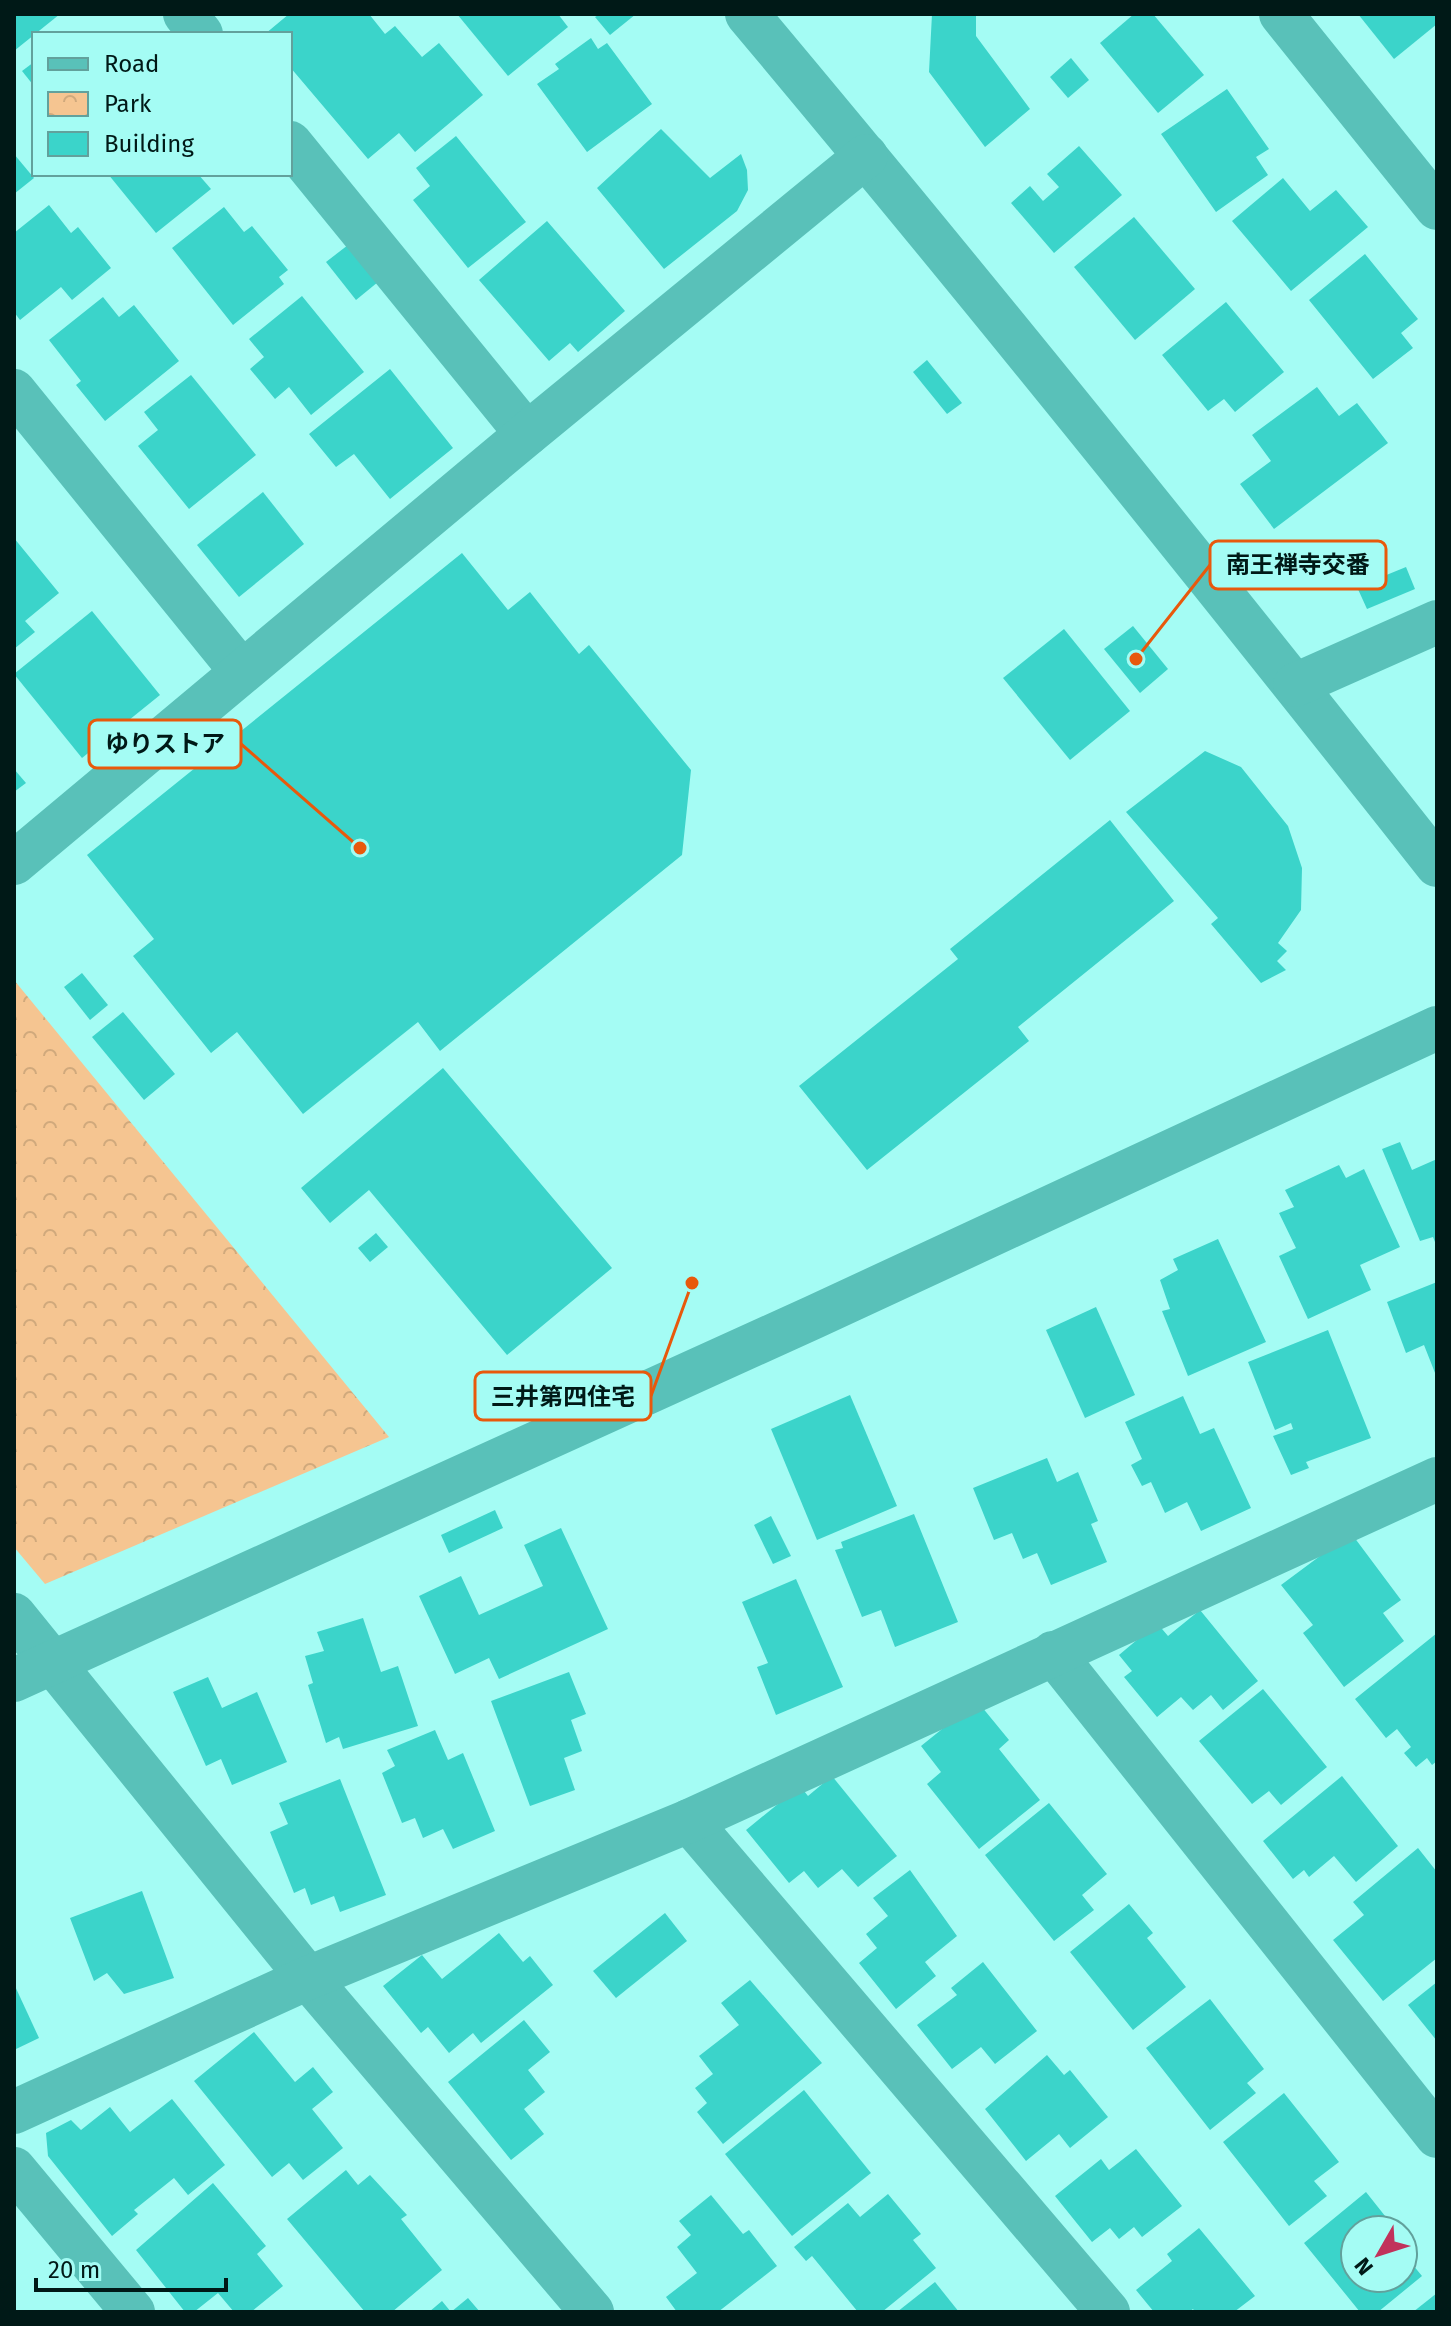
<svg xmlns="http://www.w3.org/2000/svg" width="1451" height="2326" viewBox="0 0 1451 2326" font-family="'Fira Sans','Noto Sans JP',sans-serif">
<defs>
<pattern id="park-crowns" width="20" height="18" patternUnits="userSpaceOnUse" patternTransform="scale(2)"><rect width="20" height="18" fill="#f5c591"/><path d="M2 6a3 3 0 1 1 6 0M12 15a3 3 0 1 1 6 0" fill="none" stroke="#d0a97c"/></pattern>
</defs>
<rect width="100%" height="100%" fill="#a4fcf4"/>
<!-- park -->
<polygon fill="url(#park-crowns)" points="14,980 389,1437 45,1584 14,1547"/>
<!-- building -->
<g fill="#3bd4ca">
<polygon points="14,14 60,14 14,51"/>
<polygon points="289,14 369,14 385,34 395,26 422,57 439,43 483,95 415,152 399,133 368,159 290,67 290,34 265,34"/>
<polygon points="457,14 558,14 568,27 508,76"/>
<polygon points="600,14 636,14 610,35 595,17"/>
<polygon points="932,14 976,14 976,36 1030,109 985,147 929,72"/>
<polygon points="1134,14 1153,14 1204,75 1158,113 1100,43"/>
<polygon points="1358,14 1437,14 1437,24 1394,59"/>
<polygon points="591,38 598,49 607,43 652,104 587,152 537,84 559,69 555,64"/>
<polygon points="1071,58 1089,80 1068,98 1050,77"/>
<polygon points="34,62 34,86 22,71"/>
<polygon points="1227,89 1269,149 1256,157 1268,175 1216,212 1161,134"/>
<polygon points="661,129 710,178 741,154 747,170 748,190 737,211 664,269 597,188"/>
<polygon points="456,136 526,222 468,268 413,200 430,186 416,168"/>
<polygon points="1079,146 1122,195 1054,253 1011,203 1030,186 1043,201 1059,187 1047,174"/>
<polygon points="14,154 34,178 14,194"/>
<polygon points="108,174 198,174 211,189 156,233"/>
<polygon points="1283,178 1310,211 1336,190 1368,227 1291,291 1232,221"/>
<polygon points="49,205 71,233 78,227 111,268 72,300 61,287 20,320 14,312 14,233"/>
<polygon points="224,207 244,232 252,226 288,270 279,277 284,284 233,325 172,248"/>
<polygon points="1134,217 1195,289 1135,340 1074,267"/>
<polygon points="547,221 625,311 578,352 570,343 549,361 479,280"/>
<polygon points="348,245 378,282 356,300 326,262"/>
<polygon points="1365,254 1418,319 1401,333 1413,348 1373,379 1309,300"/>
<polygon points="302,296 364,372 311,415 289,387 275,399 250,369 264,357 249,339"/>
<polygon points="103,297 119,317 134,305 179,361 105,421 76,385 81,381 49,340"/>
<polygon points="1226,302 1284,372 1235,412 1224,399 1208,411 1162,355"/>
<polygon points="927,360 962,403 947,414 913,372"/>
<polygon points="390,369 453,448 390,499 354,454 336,467 309,434"/>
<polygon points="191,375 256,455 189,509 138,446 158,430 144,412"/>
<polygon points="1317,387 1339,416 1357,403 1388,443 1274,529 1240,484 1271,461 1252,435"/>
<polygon points="263,492 304,544 239,597 197,545"/>
<polygon points="14,538 59,593 25,621 35,632 14,649"/>
<polygon points="462,553 508,610 530,592 579,654 589,645 691,770 682,855 440,1051 418,1022 303,1114 237,1032 211,1053 133,956 154,939 87,855"/>
<polygon points="1406,567 1415,589 1367,609 1357,587"/>
<polygon points="92,611 160,695 82,758 14,674"/>
<polygon points="1133,626 1168,669 1140,693 1104,649"/>
<polygon points="1064,629 1130,711 1070,760 1003,678"/>
<polygon points="1205,751 1241,767 1288,826 1302,868 1301,910 1278,943 1287,951 1277,961 1286,970 1261,983 1211,924 1218,918 1126,812"/>
<polygon points="14,769 26,783 14,792"/>
<polygon points="1110,820 1174,901 1018,1027 1029,1041 867,1170 799,1086 958,959 950,949"/>
<polygon points="82,973 108,1005 90,1020 64,987"/>
<polygon points="123,1012 175,1074 144,1100 92,1037"/>
<polygon points="443,1068 612,1268 507,1355 369,1190 330,1223 301,1188"/>
<polygon points="1400,1142 1412,1170 1437,1159 1437,1247 1433,1237 1420,1241 1382,1149"/>
<polygon points="1339,1165 1346,1178 1364,1169 1400,1247 1360,1265 1371,1290 1308,1319 1279,1256 1296,1248 1279,1213 1294,1207 1285,1190"/>
<polygon points="376,1233 388,1247 370,1262 358,1248"/>
<polygon points="1218,1239 1266,1342 1188,1376 1162,1311 1170,1309 1160,1280 1178,1270 1173,1259"/>
<polygon points="1437,1282 1437,1378 1424,1345 1406,1353 1387,1302"/>
<polygon points="1096,1307 1135,1395 1085,1418 1046,1330"/>
<polygon points="1328,1330 1371,1438 1306,1462 1309,1468 1291,1475 1273,1436 1293,1429 1291,1423 1275,1430 1248,1362"/>
<polygon points="850,1395 897,1506 817,1540 771,1429"/>
<polygon points="1183,1396 1200,1434 1214,1428 1251,1508 1201,1531 1187,1502 1165,1513 1151,1482 1142,1486 1131,1465 1142,1459 1125,1422"/>
<polygon points="1047,1458 1057,1482 1078,1472 1098,1521 1091,1524 1107,1562 1051,1585 1037,1553 1023,1559 1012,1533 994,1540 973,1488"/>
<polygon points="495,1510 503,1528 449,1553 441,1535"/>
<polygon points="914,1514 958,1622 895,1647 881,1610 862,1617 835,1550 843,1548 841,1542"/>
<polygon points="771,1516 791,1556 773,1564 754,1525"/>
<polygon points="561,1528 608,1629 499,1679 489,1658 455,1674 419,1596 461,1576 479,1615 543,1586 524,1545"/>
<polygon points="1351,1533 1401,1600 1383,1613 1404,1641 1344,1687 1303,1633 1313,1625 1281,1585"/>
<polygon points="796,1579 843,1687 776,1715 757,1667 768,1663 742,1602"/>
<polygon points="1200,1610 1258,1681 1223,1710 1211,1695 1193,1710 1181,1697 1157,1717 1124,1677 1132,1671 1119,1655 1157,1623 1168,1636"/>
<polygon points="363,1618 381,1672 398,1666 418,1726 343,1749 339,1737 326,1743 308,1685 313,1683 305,1656 324,1651 317,1632"/>
<polygon points="1437,1633 1437,1761 1432,1765 1427,1758 1416,1767 1404,1753 1411,1747 1397,1729 1386,1738 1355,1699"/>
<polygon points="569,1672 586,1714 571,1720 582,1751 564,1758 575,1790 530,1806 491,1701"/>
<polygon points="208,1677 222,1708 257,1692 287,1762 232,1785 221,1759 206,1766 173,1692"/>
<polygon points="1263,1689 1327,1767 1281,1805 1269,1791 1252,1804 1199,1741"/>
<polygon points="977,1701 1009,1740 999,1749 1040,1800 979,1849 927,1784 941,1772 921,1746"/>
<polygon points="435,1730 448,1760 463,1753 495,1831 453,1849 443,1829 423,1838 415,1818 402,1823 382,1773 395,1766 387,1750"/>
<polygon points="832,1776 897,1856 858,1887 842,1869 818,1888 804,1871 789,1883 746,1830 800,1786 808,1796"/>
<polygon points="1342,1776 1398,1846 1356,1882 1334,1856 1309,1877 1304,1870 1293,1879 1263,1841"/>
<polygon points="340,1779 386,1895 340,1912 334,1896 311,1905 305,1888 294,1893 270,1832 288,1824 279,1803"/>
<polygon points="1049,1803 1107,1874 1082,1895 1094,1910 1054,1941 985,1855"/>
<polygon points="1418,1848 1437,1872 1437,1899 1435,1901 1437,1904 1437,1958 1383,2001 1333,1940 1364,1915 1353,1902"/>
<polygon points="910,1870 957,1936 925,1962 936,1976 896,2009 859,1963 877,1948 866,1934 888,1916 873,1898"/>
<polygon points="142,1891 174,1978 124,1994 107,1973 94,1981 70,1918"/>
<polygon points="1129,1904 1153,1933 1147,1938 1186,1987 1133,2030 1070,1952"/>
<polygon points="665,1913 687,1941 616,1998 593,1971"/>
<polygon points="499,1933 523,1962 530,1956 553,1985 481,2043 473,2033 449,2053 428,2027 421,2033 383,1986 422,1955 442,1979"/>
<polygon points="983,1962 1037,2031 995,2064 981,2047 952,2069 917,2025 957,1995 951,1988"/>
<polygon points="750,1980 822,2063 723,2144 697,2112 707,2103 695,2088 713,2074 699,2056 739,2025 721,2003"/>
<polygon points="1437,1982 1437,2041 1408,2005"/>
<polygon points="14,1984 39,2038 14,2050"/>
<polygon points="1210,1999 1264,2069 1247,2083 1256,2093 1210,2130 1146,2048"/>
<polygon points="524,2020 550,2052 528,2070 545,2092 524,2109 544,2134 511,2160 448,2082"/>
<polygon points="254,2032 295,2082 313,2067 333,2092 312,2109 343,2148 303,2180 289,2163 272,2177 194,2081"/>
<polygon points="1047,2055 1064,2075 1070,2070 1108,2117 1070,2148 1059,2134 1026,2161 985,2109"/>
<polygon points="804,2090 871,2173 792,2236 725,2154"/>
<polygon points="1284,2093 1339,2162 1314,2181 1327,2196 1289,2226 1223,2142"/>
<polygon points="172,2099 225,2165 188,2195 174,2178 134,2210 138,2214 112,2236 48,2156 46,2133 71,2120 81,2130 110,2107 130,2132"/>
<polygon points="1136,2149 1182,2206 1142,2237 1134,2227 1119,2239 1110,2228 1092,2242 1055,2196 1101,2159 1109,2170"/>
<polygon points="346,2170 358,2185 370,2175 407,2215 401,2219 442,2270 392,2312 365,2312 287,2219"/>
<polygon points="213,2183 266,2246 257,2254 283,2286 251,2312 234,2312 218,2293 194,2312 185,2312 136,2250"/>
<polygon points="1366,2192 1389,2221 1382,2227 1384,2230 1355,2230 1355,2278 1403,2278 1403,2253 1422,2276 1378,2312 1360,2312 1304,2243"/>
<polygon points="888,2194 921,2234 913,2240 936,2268 882,2312 858,2312 812,2256 806,2261 794,2247 848,2203 860,2217"/>
<polygon points="711,2195 743,2234 749,2230 777,2266 718,2312 677,2312 666,2297 697,2273 677,2247 691,2235 679,2221"/>
<polygon points="1199,2228 1255,2296 1234,2312 1195,2312 1193,2309 1189,2312 1154,2312 1136,2290 1172,2261 1167,2254"/>
<polygon points="935,2282 959,2312 897,2312"/>
<polygon points="1437,2293 1437,2312 1413,2312"/>
<polygon points="468,2298 480,2312 429,2312 442,2301 451,2312"/>
</g>
<g fill="none" stroke-linecap="round" stroke-linejoin="round">
<!-- minor -->
<g stroke="#59c1b9" stroke-width="44">
<polyline points="185,14 201,34"/>
<path d="M 747,14 C 982,294 1211,579 1437,865"/>
<polyline points="1281,14 1437,208"/>
<polyline points="290,143 527,434"/>
<polyline points="14,391 241,671"/>
<polyline points="1295,685 1437,622"/>
<polyline points="14,863 527,434 866,156"/>
<polyline points="14,1615 308,1978 592,2312"/>
<polyline points="1053,1653 1437,2136"/>
<polyline points="14,1680 814,1317 1437,1028"/>
<polyline points="689,1821 1108,2312"/>
<polyline points="14,2112 308,1978 689,1821 1437,1479"/>
<polyline points="14,2169 133,2312"/>
</g>
</g>
<!-- callouts -->
<path fill="none" stroke="#e8590c" stroke-width="3" d="M1136 659L1210 565M360 848L241 744M692 1283L651 1396"/>
<g fill="#e8590c" stroke="#a4fcf4" stroke-width="3">
<circle cx="1136" cy="659" r="8"/>
<circle cx="360" cy="848" r="8"/>
<circle cx="692" cy="1283" r="8"/>
</g>
<g fill="#a4fcf4" stroke="#e8590c" stroke-width="3">
<rect x="1210" y="541" width="176" height="48" rx="8"/>
<rect x="89" y="720" width="152" height="48" rx="8"/>
<rect x="475" y="1372" width="176" height="48" rx="8"/>
</g>
<g font-size="24" text-anchor="middle" font-weight="bold" fill="#001917">
<text x="1298" y="573">南王禅寺交番</text>
<text x="165" y="752">ゆりストア</text>
<text x="563" y="1405">三井第四住宅</text>
</g>
<!-- border -->
<rect width="1451" height="2326" fill="none" stroke="#001917" stroke-width="32"/>
<!-- legend -->
<rect x="32" y="32" width="260" height="144" fill="#a4fcf4" stroke="#62a19c" stroke-width="2"/>
<rect x="48" y="58" width="40" height="12" fill="#59c1b9" stroke="#62a19c" stroke-width="2"/>
<text x="104" y="72" font-size="24" fill="#001917">Road</text>
<rect x="48" y="92" width="40" height="24" fill="url(#park-crowns)" stroke="#62a19c" stroke-width="2"/>
<text x="104" y="112" font-size="24" fill="#001917">Park</text>
<rect x="48" y="132" width="40" height="24" fill="#3bd4ca" stroke="#62a19c" stroke-width="2"/>
<text x="104" y="152" font-size="24" fill="#001917">Building</text>
<!-- north arrow -->
<g transform="translate(1379 2254) rotate(231)"><circle r="38" fill="#a4fcf4" stroke="#62a19c" stroke-width="2"/>
<path d="M0-6L14 30L0 20L-14 30Z" fill="#c1325b"/>
<text y="-12" font-size="22" font-weight="bold" text-anchor="middle" fill="#001917">N</text>
</g>
<!-- scale -->
<path d="M36 2278v12h190v-12" fill="none" stroke="#001917" stroke-width="4"/>
<text x="48" y="2278" font-size="24" fill="#001917" stroke="#a4fcf4" stroke-width="6" paint-order="stroke">20 m</text>
</svg>
